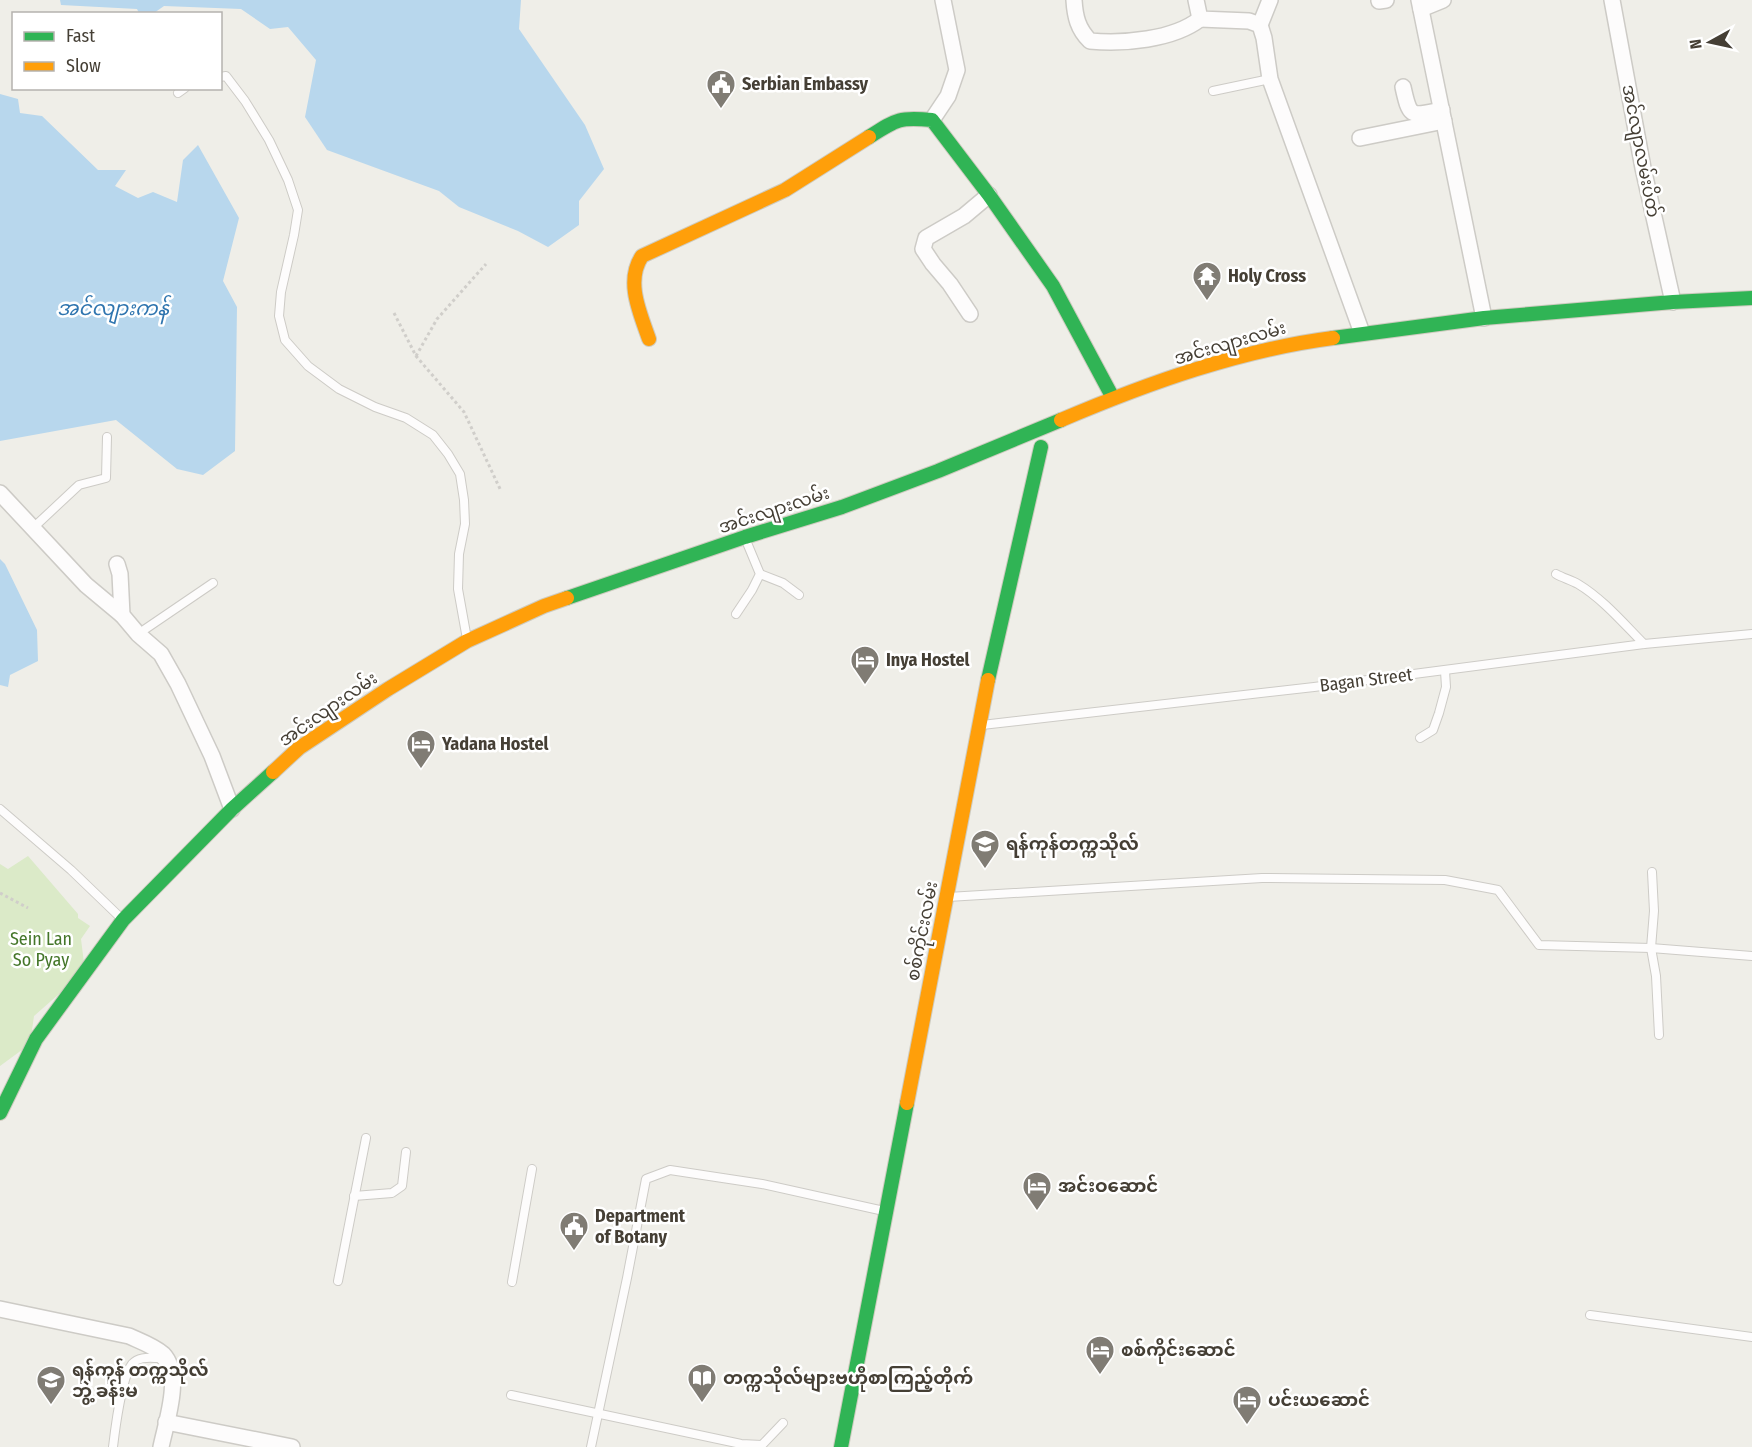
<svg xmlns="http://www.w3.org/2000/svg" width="1752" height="1447" viewBox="0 0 1752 1447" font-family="'Fira Sans Condensed','Noto Sans Myanmar',sans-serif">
<rect width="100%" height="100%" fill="#efeee8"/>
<!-- green -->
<polygon fill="#dbeac8" points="28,856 78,914 78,918 90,926 81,939 85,971 34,1016 30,1044 0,1066 0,864 8,869"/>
<!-- water -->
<g fill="#b8d7ed">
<polygon points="60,0 521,0 519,29 585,125 604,169 579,201 579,225 548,247 518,231 459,207 439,191 327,150 305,117 316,60 288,27 270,29 241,9 164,6 154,13 139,13 137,9 61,5"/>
<polygon points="0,94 18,99 20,113 42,116 98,170 126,170 115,186 138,198 153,192 177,202 183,160 198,145 239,218 223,281 237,307 235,451 203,475 177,469 116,420 0,441"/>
<polygon points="0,559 5,564 37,630 38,661 10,675 8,687 0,685"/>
</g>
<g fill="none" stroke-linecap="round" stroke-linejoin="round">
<!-- lane casing -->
<g stroke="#cdcbc6" stroke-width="10">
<g id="lane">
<polyline points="220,77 226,76 245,101 269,140 288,180 298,210 294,235 281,292 279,316 285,340 308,366 339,389 375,407 406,418 433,435 448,454 460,474 464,500 465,524 459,554 458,589 467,639"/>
<polyline points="1213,91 1270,79"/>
<polyline points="178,93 185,88"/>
<polyline points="33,528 79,485 106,478 107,437"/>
<polyline points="760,574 783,583 799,595"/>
<path d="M 1556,574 C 1563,578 1571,580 1578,584 C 1603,599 1624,624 1644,644"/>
<polyline points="736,614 752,590 760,574 745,538"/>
<polyline points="138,634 213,583"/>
<polyline points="982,725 1314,687 1644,644 1752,634"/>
<polyline points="1420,738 1433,730 1439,713 1446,687 1445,671"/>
<polyline points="0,809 71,870 122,919"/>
<polyline points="1652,872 1654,911 1651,948 1656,976 1659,1035"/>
<polyline points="948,897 1262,878 1445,880 1498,890 1539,945 1651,948 1752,956"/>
<polyline points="354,1196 392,1193 402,1186 406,1152"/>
<polyline points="338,1281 366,1138"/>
<polyline points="512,1282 532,1169"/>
<polyline points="1590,1315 1752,1337"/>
<polyline points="511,1395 741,1444 762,1445 783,1423"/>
<path d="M 113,1447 C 115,1430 122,1376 132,1364 C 139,1356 150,1358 159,1358 L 164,1363"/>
<polyline points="591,1447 627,1278 646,1179 670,1170 762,1184 884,1211"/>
</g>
</g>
<!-- street casing -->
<g stroke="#cdcbc6" stroke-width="18">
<g id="street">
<path d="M 1074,0 C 1075,17 1078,29 1090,41 C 1123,44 1173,40 1200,19"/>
<polyline points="1196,0 1200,19 1249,21 1260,25 1264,38 1270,79 1362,333"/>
<polyline points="1419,0 1484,318"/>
<polyline points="1612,0 1643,168 1673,302"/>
<polyline points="1379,1 1386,0"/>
<polyline points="1421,9 1443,0"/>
<polyline points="1260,25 1270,0"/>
<path d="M 1403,87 C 1410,119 1411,116 1442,110"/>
<polyline points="932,120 948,96 957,70 943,0"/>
<polyline points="1360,138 1444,121"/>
<polyline points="970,314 950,284 933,264 923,249 926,238 964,216 989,195"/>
<polyline points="0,493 86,585 122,615"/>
<polyline points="117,564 120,574 122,615 138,634 161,654 178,684 212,756 232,809"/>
<path d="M 0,1309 L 129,1336 C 140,1341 154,1346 163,1354 C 183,1375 166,1422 161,1447"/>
<polyline points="166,1422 292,1447"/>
</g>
</g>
<!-- fast casing -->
<g stroke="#cecbbf" stroke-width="16">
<g id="fast">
<path d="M 869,137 C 897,119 899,117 932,120 L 989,195 L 1053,286 L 1113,398"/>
<polyline points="1333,338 1484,318 1673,302 1752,298"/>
<polyline points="567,598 745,537 842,507 938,471 1061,420"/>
<polyline points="988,680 1041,447"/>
<polyline points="0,1113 36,1039 123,920 232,809 273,772"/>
<polyline points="841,1447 907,1103"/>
</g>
</g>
<!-- slow casing -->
<g stroke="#cecbbf" stroke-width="16">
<g id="slow">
<path d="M 649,339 C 640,313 625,281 642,256 L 785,190 L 869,137"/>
<path d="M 1061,420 C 1148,383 1240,350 1333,338"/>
<polyline points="273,772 299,748 388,689 467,641 544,606 567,598"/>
<polyline points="907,1103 988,680"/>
</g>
</g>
<!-- path -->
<g stroke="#d0ceca" stroke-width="3" stroke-dasharray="3 3" stroke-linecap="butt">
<polyline points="394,313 416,356 464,412 501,491"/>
<polyline points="416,356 437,319 486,264"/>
<polyline points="0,893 28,908"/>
</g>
<!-- lane -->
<use href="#lane" stroke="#fdfcfc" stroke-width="8"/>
<!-- street -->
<use href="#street" stroke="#fdfcfc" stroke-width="15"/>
<!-- fast -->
<use href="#fast" stroke="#30b455" stroke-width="14"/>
<!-- slow -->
<use href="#slow" stroke="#ff9f0a" stroke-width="14"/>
</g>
<!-- icons -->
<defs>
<g id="civic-pin" transform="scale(1.5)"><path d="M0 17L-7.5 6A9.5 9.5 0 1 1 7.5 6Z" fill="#807c74" stroke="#fff"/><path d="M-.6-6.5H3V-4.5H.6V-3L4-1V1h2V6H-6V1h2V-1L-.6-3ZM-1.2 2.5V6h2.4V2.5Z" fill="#fff"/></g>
<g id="temple-pin" transform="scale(1.5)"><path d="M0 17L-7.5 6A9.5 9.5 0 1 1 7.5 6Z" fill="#807c74" stroke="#fff"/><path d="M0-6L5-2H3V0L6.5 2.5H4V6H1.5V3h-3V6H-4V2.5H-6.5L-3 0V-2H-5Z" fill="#fff"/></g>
<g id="hotel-pin" transform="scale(1.5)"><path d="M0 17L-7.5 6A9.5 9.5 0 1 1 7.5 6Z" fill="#807c74" stroke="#fff"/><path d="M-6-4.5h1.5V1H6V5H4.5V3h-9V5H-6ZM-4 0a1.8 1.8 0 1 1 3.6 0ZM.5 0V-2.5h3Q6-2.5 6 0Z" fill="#fff"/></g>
<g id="university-pin" transform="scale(1.5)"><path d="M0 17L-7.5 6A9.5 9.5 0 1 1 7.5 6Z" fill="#807c74" stroke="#fff"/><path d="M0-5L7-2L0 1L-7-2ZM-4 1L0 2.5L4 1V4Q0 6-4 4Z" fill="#fff"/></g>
<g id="library-pin" transform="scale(1.5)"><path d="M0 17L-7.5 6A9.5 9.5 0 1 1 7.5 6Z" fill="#807c74" stroke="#fff"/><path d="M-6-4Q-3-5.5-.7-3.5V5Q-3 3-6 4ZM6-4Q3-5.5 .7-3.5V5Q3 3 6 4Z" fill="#fff"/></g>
</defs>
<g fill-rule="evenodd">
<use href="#civic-pin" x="721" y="84"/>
<use href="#temple-pin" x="1207" y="276"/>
<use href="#hotel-pin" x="865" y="660"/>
<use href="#hotel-pin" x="421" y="744"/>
<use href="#university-pin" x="985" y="844"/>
<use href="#hotel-pin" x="1037" y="1186"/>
<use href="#civic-pin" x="574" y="1226"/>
<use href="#hotel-pin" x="1100" y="1350"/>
<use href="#library-pin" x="702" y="1378"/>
<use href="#university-pin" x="51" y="1380"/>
<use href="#hotel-pin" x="1247" y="1400"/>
</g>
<g text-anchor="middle" stroke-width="5" stroke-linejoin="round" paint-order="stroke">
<!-- poi labels -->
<g font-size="18" font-weight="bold" fill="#453f35" stroke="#fff" text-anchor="start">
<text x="742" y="90">Serbian Embassy</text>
<text x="1228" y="282">Holy Cross</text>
<text x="886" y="666">Inya Hostel</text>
<text x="442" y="750">Yadana Hostel</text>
<text x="1006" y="850">ရန်ကုန်တက္ကသိုလ်</text>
<text x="1058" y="1192">အင်းဝ‌ဆောင်</text>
<text x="595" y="1222">Department<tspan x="595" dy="21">of Botany</tspan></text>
<text x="1121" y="1356">စစ်ကိုင်းဆောင်</text>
<text x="72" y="1376">ရန်ကုန် တက္ကသိုလ်<tspan x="72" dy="21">ဘွဲ့ ခန်းမ</tspan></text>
<text x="723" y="1384">တက္ကသိုလ်များဗဟိုစာကြည့်တိုက်</text>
<text x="1268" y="1406">ပင်းယဆောင်</text>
</g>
<!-- street labels -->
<g font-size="18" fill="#453f35" stroke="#fff">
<text transform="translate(1641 151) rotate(79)" y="6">အင်လျာလမ်းပိတ်</text>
<text transform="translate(1230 343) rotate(-16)" y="6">အင်းလျားလမ်း</text>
<text transform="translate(774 510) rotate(-18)" y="6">အင်းလျားလမ်း</text>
<text transform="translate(1366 680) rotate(-7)" y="6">Bagan Street</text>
<text transform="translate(328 709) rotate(-35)" y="6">အင်းလျားလမ်း</text>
<text transform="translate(922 931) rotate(-79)" y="6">စစ်ကိုင်းလမ်း</text>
</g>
<!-- park labels -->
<g font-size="18" fill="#447629" stroke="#fff">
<text x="41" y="945">Sein Lan<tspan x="41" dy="21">So Pyay</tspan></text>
</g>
<!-- water labels -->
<g font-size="20" font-style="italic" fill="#2f75af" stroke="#fff">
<text x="113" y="315">အင်လျားကန်</text>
</g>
</g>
<!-- legend -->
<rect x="12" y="12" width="210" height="78" fill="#ffffff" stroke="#b5b2ae" stroke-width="1.5"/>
<rect x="24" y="32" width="30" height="9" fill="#30b455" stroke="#b5b2ae" stroke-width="1.5"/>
<text x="66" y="42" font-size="18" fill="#453f35">Fast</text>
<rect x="24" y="62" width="30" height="9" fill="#ff9f0a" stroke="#b5b2ae" stroke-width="1.5"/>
<text x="66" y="72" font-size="18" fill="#453f35">Slow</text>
<!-- north arrow -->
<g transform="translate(1710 42) rotate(262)" stroke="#ffffff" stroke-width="4.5" paint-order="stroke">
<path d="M0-4.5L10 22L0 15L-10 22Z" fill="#453f35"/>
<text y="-9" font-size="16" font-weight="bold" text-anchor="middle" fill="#453f35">N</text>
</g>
</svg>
